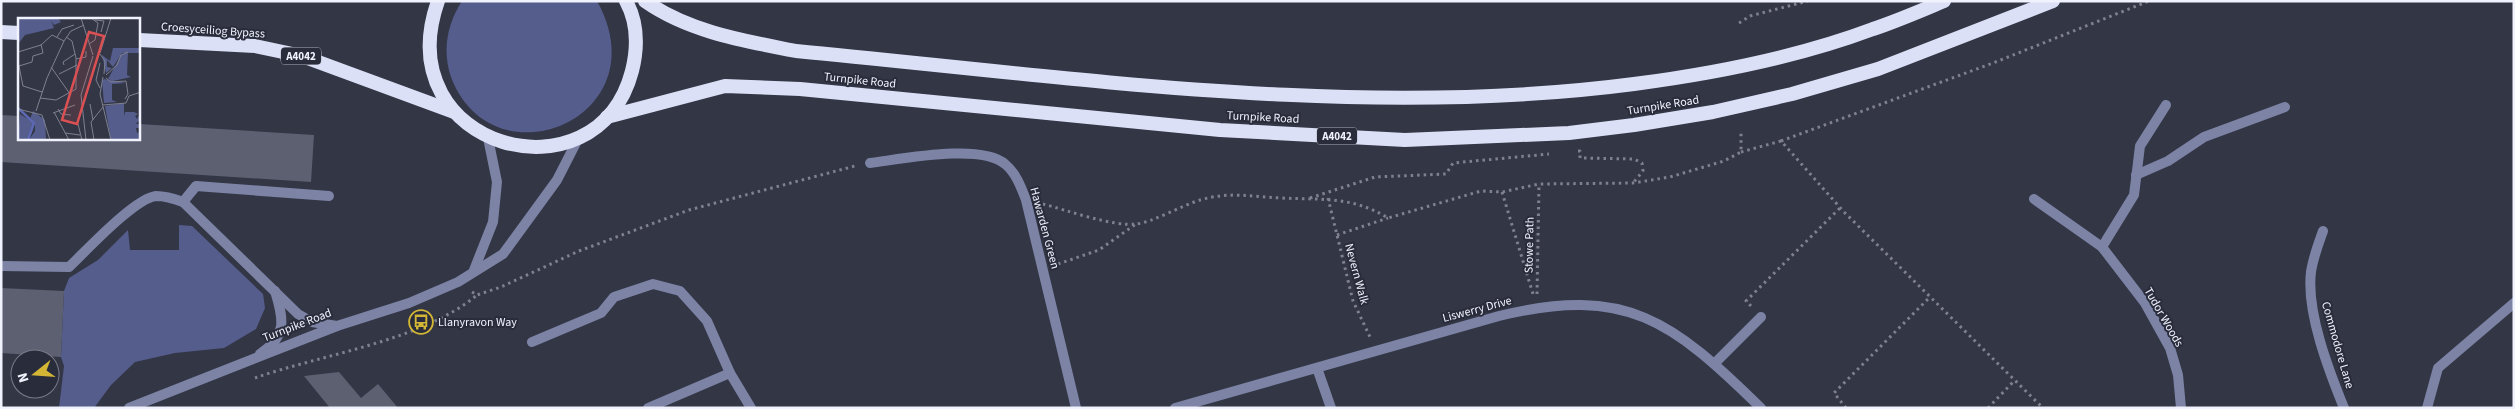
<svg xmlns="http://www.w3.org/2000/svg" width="2515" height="409" viewBox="0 0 2515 409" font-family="'Source Sans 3',sans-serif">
<rect width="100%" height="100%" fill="#333645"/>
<!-- green -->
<g fill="#555d8d">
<path d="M 462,1 L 597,1 C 662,118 492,187 451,77 C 442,51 447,24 462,1 Z"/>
<polygon points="179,225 192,226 263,294 265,308 256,329 224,348 175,353 135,362 111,385 94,408 59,408 64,366 61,357 64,291 69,278 98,260 128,230 130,250 179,250"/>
</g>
<!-- building -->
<g fill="#5c6071">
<polygon points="1,115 19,116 19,139 139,139 139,124 314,135 311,182 1,162"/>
<polygon points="1,288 64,291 61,357 1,353"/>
<polygon points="339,372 361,398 378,384 398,408 330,408 304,376"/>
</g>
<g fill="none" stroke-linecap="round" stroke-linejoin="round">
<!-- path -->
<g stroke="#7f818f" stroke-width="3" stroke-dasharray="2.5 4" stroke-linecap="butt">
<polyline points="1739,23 1750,16 1808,1"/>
<polyline points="1781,141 1993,63 2149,1"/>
<polyline points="1578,151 1580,151 1580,158 1634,159 1642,163 1643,171 1633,183"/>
<polyline points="1741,152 1781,141 1844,212 2043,408"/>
<polyline points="1502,192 1533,294"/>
<polyline points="1310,198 1375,177 1446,174 1453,163 1549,154"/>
<polyline points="1328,198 1353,301 1370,337"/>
<path d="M 1043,204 C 1066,210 1114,227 1136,224 C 1151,223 1183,205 1200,200 C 1231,191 1251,197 1282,198 C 1322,200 1352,196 1388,218 L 1481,191 L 1502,192 L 1539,184 L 1633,183 L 1670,177 L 1724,161 L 1741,152 L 1741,132"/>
<polyline points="1337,235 1388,218"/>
<polyline points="1058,264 1099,250 1136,224"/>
<polyline points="472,292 477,295 501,287 579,251 689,210 855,166"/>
<polyline points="1537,294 1539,184"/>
<polyline points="1751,306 1746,301 1840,208"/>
<path d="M 255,378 C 323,354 422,341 477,295"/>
<polyline points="1846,408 1834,393 1929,298"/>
<polyline points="1988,408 2014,381"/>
</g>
<!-- service -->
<g stroke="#7c83a5" stroke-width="10">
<polyline points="2136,175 2168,161 2204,137 2285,107"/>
<polyline points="183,202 196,186 329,196"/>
<path d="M 1,266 L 69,267 C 86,251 135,198 156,196 C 165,196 175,199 183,202 L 298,314 L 312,322 L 337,326"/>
<path d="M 260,354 C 287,336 284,320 275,291"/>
<polyline points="2427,408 2438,368 2514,303"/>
</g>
<!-- minor -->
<g stroke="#7c83a5" stroke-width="10">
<path d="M 870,163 C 902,159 981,143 1005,164 C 1016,173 1021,187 1026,200 L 1076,408"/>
<polyline points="2034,199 2102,247 2145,303 2170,348 2178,375 2181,408"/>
<path d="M 2323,231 C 2318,245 2313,258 2311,272 C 2306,312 2329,371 2344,408"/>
<polyline points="2102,247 2134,195 2140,146 2166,105"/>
<polyline points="474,270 493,222 497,182 488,138"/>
<polyline points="532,342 601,313 614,297 653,284 680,291 707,321 730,373 751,408"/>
<polyline points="1715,363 1761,317"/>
<polyline points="1317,368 1331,408"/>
<polyline points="129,408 337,326 409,303 458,282 503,254 557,180 579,137"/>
<polyline points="648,408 730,373"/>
<path d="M 1175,408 L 1499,316 C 1627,285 1672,321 1761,408"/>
</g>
<!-- trunk -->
<g stroke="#dce0f6" stroke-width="14">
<path d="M 438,1 C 386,149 597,205 632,71 C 638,47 638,23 626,1"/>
<path d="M 645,1 C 689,32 745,41 796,51 C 1071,77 1359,120 1634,84 C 1711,74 1801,56 1873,29 C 1897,21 1920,11 1944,1"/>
<polyline points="1,32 19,33"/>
<polyline points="139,40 255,46 302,56 454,112"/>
<polyline points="607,117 725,86 800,89 1220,130 1405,140 1569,133 1634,125 1713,112 1792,94 1878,69 2053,1"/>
</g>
</g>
<!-- icons -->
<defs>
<g id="bus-ring" transform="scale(1.25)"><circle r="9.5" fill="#292c3b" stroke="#d3b635" stroke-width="1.5"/><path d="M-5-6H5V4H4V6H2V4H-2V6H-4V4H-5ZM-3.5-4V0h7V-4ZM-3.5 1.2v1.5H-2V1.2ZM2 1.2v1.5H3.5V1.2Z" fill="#d3b635"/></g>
</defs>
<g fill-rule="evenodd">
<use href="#bus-ring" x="421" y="322"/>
</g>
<g text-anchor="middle" stroke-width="4" stroke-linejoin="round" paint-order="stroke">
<!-- shield labels -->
<g fill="#292c3b" stroke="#b4b7c3" stroke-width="1">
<rect x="281" y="47.5" width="40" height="17" rx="4"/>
<rect x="1317" y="127.5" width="40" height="17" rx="4"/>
</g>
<g font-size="11" font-weight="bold" fill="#f0f2fd">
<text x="301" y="60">A4042</text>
<text x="1337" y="140">A4042</text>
</g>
<!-- street labels -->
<g font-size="12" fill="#f0f2fd" stroke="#292c3b">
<text transform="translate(213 30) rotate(4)" y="4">Croesyceiliog Bypass</text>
<text transform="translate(860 80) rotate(6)" y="4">Turnpike Road</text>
<text transform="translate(1663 105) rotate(-9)" y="4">Turnpike Road</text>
<text transform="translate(1263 117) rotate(3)" y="4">Turnpike Road</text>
<text transform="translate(1045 228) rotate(75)" y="4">Hawarden Green</text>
<text transform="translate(1529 245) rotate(-89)" y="4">Stowe Path</text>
<text transform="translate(1357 274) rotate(75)" y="4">Nevern Walk</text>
<text transform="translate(1477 309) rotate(-15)" y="4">Liswerry Drive</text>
<text transform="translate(2164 317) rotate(60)" y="4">Tudor Woods</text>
<text transform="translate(297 325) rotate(-21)" y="4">Turnpike Road</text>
<text transform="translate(2338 345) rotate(74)" y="4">Commodore Lane</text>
</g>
<!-- poi labels -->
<g font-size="12" fill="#f0f2fd" stroke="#292c3b" text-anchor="start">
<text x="438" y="326">Llanyravon Way</text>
</g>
</g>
<!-- overview -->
<g transform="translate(18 18)">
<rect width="122" height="122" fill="#333645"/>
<path d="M 0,0 L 40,0 L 43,4 L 36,7 L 33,3 L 36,10 L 7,17 L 0,26 ZM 95,30 L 122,30 L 122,35 L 104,35 L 95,49 L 89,42 L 89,49 L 94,50 L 88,55 L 84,37 L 92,43 ZM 110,34 L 109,57 L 113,59 L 95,63 L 90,61 L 103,37 ZM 86,61 L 108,65 L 94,66 L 94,82 L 99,84 L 86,85 L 84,63 ZM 106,85 L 106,98 L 107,94 L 116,94 L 120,96 L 117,98 L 119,101 L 122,96 L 122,106 L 120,103 L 118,106 L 122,106 L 122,110 L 118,110 L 119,115 L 122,114 L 122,122 L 93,122 L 87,88 ZM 15,93 L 27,102 L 28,122 L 11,122 L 17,113 L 17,105 L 12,101 ZM 2,96 L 16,105 L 9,122 L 0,122 Z" fill="#555d8d"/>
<path fill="none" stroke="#5d68b3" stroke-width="2.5" d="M 0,90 L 16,105 L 10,122"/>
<path fill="none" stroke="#7f818f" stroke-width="1" d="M 63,0 L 75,37M 77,2 L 86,3 L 83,14M 39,19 L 44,11 L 56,7M 71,26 L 77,22 L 80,5 L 73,0M 0,34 L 23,27 L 34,17 L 46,23M 82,35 L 93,0M 82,36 L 87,43 L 86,56M 58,41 L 68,39 L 68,33M 0,43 L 5,68 L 24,74M 46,47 L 45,44 L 57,36M 1,48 L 14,44 L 15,38 L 25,35 L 23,26M 33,49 L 52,76M 41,56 L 59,47M 88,57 L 99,47 L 103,37 L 110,34M 85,59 L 82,76 L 93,122M 88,60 L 93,64 L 108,63 L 110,76 L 107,81M 82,70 L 78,62 L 82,45M 22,80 L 38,82 L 58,71 L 58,40 L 54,23 L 48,19M 72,86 L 75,102M 85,87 L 108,85 L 111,78 L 123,74M 0,91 L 24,97 L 32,122M 40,91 L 43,96 L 53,97M 18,93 L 29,60 L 46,23 L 53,13 L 66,7M 36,94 L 51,122M 35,95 L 57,87M 60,106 L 64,122M 47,115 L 62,117M 68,122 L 63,77 L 75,38M 76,122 L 73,104 L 85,89"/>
<path fill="#db5053" fill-opacity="0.15" stroke="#db5053" stroke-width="2.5" d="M 71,14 L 86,18 L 59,106 L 44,102 Z"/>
<rect width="122" height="122" fill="none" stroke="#f0f2fd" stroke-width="2.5"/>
</g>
<!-- border -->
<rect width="2515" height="409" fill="none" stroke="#f0f2fd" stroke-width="5"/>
<!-- north arrow -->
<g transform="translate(35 374) rotate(253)"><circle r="24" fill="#292c3b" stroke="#797b89"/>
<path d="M0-4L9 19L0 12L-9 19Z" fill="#d3b635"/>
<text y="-8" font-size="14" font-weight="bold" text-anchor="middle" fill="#f0f2fd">N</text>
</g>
</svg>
